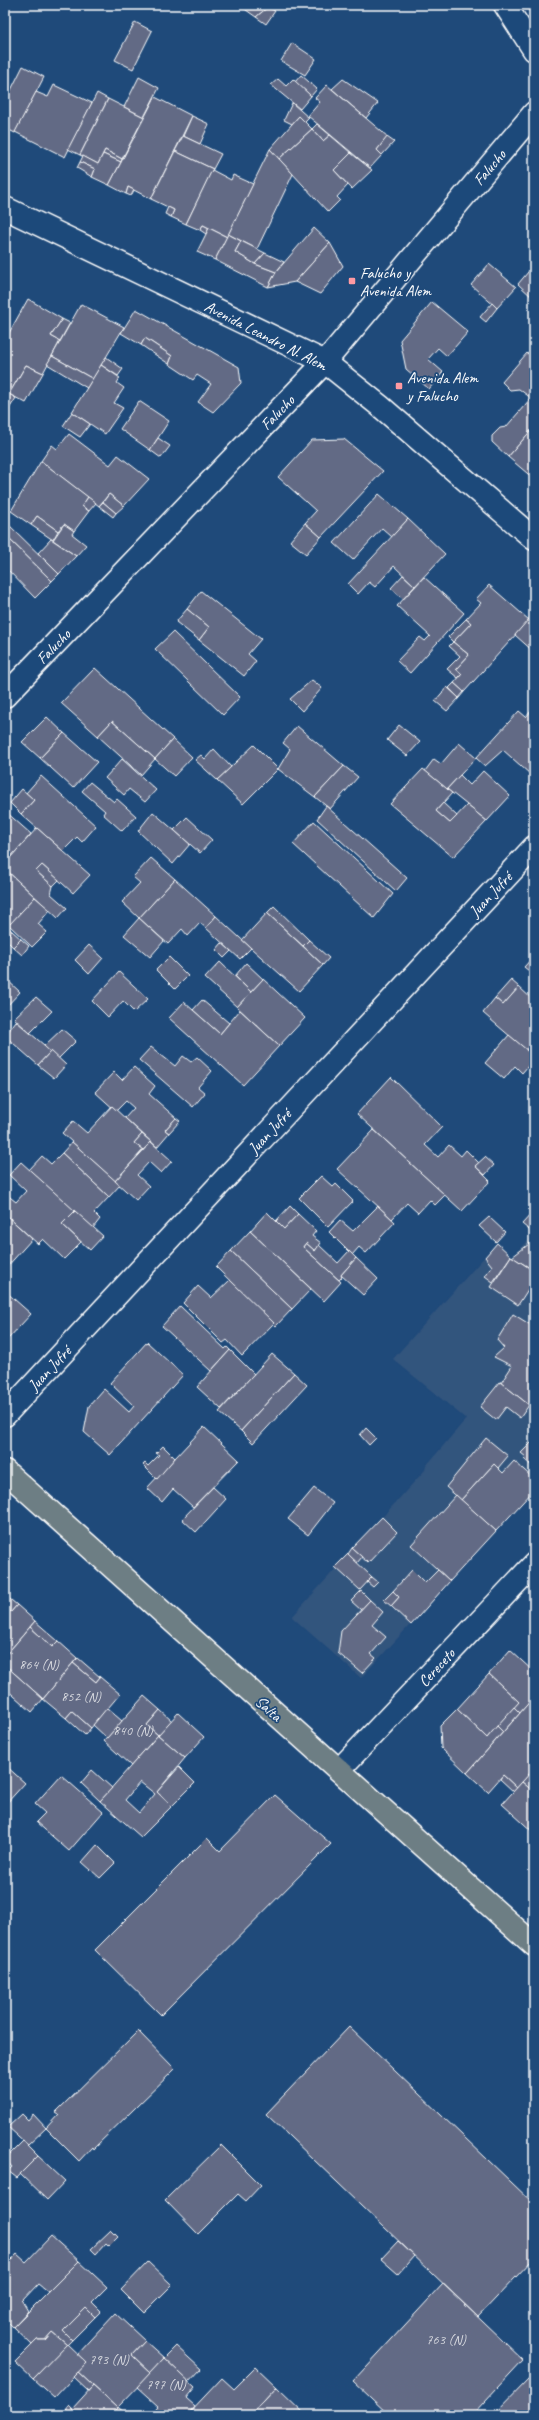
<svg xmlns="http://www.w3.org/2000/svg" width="539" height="2420" viewBox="0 0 539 2420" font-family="Caveat,sans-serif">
<rect width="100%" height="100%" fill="#1f4a7a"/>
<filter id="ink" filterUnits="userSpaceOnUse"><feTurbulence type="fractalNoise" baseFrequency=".025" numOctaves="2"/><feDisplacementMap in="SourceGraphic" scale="8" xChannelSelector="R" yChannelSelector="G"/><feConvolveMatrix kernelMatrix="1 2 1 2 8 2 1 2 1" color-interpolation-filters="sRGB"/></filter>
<g filter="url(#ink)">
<!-- built -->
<polygon fill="#33547d" points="534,1234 534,1490 361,1678 292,1617 425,1470 426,1466 466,1419 393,1359 497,1243 513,1257"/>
<!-- building -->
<g fill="#626a85" stroke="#fff" fill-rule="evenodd">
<polygon points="239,5 266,5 268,7 256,17"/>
<polygon points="268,7 275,11 266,24 256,17"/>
<polygon points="135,22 152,31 133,69 115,60"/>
<polygon points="292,43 316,59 305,75 281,61"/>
<polygon points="23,66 44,77 15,133 5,128 5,102"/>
<polygon points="301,75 317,89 311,96 295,82"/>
<polygon points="139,77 159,88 144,117 124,107"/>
<polygon points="278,79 286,86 293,79 311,96 300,109 271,85"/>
<polygon points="343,79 378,103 366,118 332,89"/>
<polygon points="54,85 92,103 65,157 15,132 36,92 48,97"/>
<polygon points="327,85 388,137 377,150 382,155 370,168 308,116 320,102 315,98"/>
<polygon points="97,93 108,99 80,155 68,149"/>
<polygon points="155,97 192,116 151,199 128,187 126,194 109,185"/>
<polygon points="108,99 144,117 122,159 105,150 98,164 80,155"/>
<polygon points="292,103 309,118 305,122 299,116 292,124 284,120"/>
<polygon points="192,116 209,124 200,144 183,136"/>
<polygon points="299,116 312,129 279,159 270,149"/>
<polygon points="317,124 330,135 323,141 312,129"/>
<polygon points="312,129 323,141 330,135 351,153 334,170 348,185 337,197 340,200 328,212 279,159"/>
<polygon points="183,136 221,154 213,169 175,151"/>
<polygon points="387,137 394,142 382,155 377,150"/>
<polygon points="270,149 293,174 257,249 228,234"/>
<polygon points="105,150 122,159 121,162 103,154"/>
<polygon points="175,151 213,169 186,224 171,217 174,210 151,199"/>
<polygon points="351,153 372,170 352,189 334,170"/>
<polygon points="103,154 121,162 109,185 92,177 95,169 80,162 83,156 98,164"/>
<polygon points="80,162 95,169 92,177 77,168"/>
<polygon points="212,170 231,180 233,175 253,184 227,237 203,225 200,230 186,224"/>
<polygon points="128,187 134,190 131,196 126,194"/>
<polygon points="168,207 174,210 171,217 165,214"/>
<polygon points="203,225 209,228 206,234 200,230"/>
<polygon points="209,228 227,237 215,260 197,252"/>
<polygon points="314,228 330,243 295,282 268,287 276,272"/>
<polygon points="228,234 241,241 235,252 255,264 276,272 268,287 215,260"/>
<polygon points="241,241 265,253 255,264 235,252"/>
<polygon points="330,243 343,266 320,294 295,282"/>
<polygon points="265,253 284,262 276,272 255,264"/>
<polygon points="489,264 516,287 497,308 471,285"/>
<polygon points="534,265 534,299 518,284"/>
<polygon points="28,299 62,319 51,336 60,341 43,373 26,365 9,394 16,398 7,412 5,411 5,340"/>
<polygon points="432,302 468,332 447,356 438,348 428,359 443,372 429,389 406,369 400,340"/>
<polygon points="492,303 497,308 486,322 480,317"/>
<polygon points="81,304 124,327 93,379 52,356"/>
<polygon points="136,309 239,367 241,383 213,412 198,402 211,384 197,375 193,380 169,364 172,356 145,338 141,345 121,333"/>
<polygon points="62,319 70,323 60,341 51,336"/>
<polygon points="145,338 172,356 169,364 141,345"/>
<polygon points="527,353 534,358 534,427 508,457 492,442 492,436 500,428 506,427 531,398 519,389 510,390 502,382"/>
<polygon points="52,356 93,379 87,388 47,364"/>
<polygon points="106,357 123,369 118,376 101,365"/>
<polygon points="26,365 43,373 26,403 9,394"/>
<polygon points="101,365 120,378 117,383 124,388 114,403 123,408 105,434 72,412"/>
<polygon points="139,401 169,421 150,450 120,429"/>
<polygon points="72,412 90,424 80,437 63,426"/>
<polygon points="534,427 534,479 508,457"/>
<polygon points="69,434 110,465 118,455 149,479 124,506 109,494 99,506 41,461 52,445 57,449"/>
<polygon points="158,438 170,446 161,458 150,450"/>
<polygon points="344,439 383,471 321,537 305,523 316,511 278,477 312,440"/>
<polygon points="41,461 88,497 82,506 89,511 74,531 64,524 58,531 37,516 31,525 11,511"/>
<polygon points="109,494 124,506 116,513 103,502"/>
<polygon points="379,494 408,519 392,537 382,528 353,560 334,543"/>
<polygon points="88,497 96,503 89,511 82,506"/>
<polygon points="103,502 116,513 113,517 99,506"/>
<polygon points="37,516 58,531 53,540 31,525"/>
<polygon points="408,519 445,554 415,586 394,566 375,587 369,582 358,594 348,584"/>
<polygon points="5,521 59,574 52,581 5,535"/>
<polygon points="305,523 321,537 306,554 290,541"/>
<polygon points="64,524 74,531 72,534 86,545 76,556 53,540"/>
<polygon points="5,535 52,581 35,598 5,567"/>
<polygon points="51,539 76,556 59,574 38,553"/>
<polygon points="403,575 415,586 403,599 391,588"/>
<polygon points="424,577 464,613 410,673 397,661 420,637 425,641 430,636 397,606"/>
<polygon points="489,585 529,620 464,692 454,683 462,674 456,669 469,655 453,642 471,623 466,619 481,603 476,599"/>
<polygon points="201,591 261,639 248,654 256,661 244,676 199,640 209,627 187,609"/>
<polygon points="187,609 209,627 199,640 176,622"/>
<polygon points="534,613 534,652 515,635"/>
<polygon points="466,619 471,623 453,642 448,637"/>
<polygon points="173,632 240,697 223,715 155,649"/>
<polygon points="453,642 469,655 456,669 462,674 458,678 447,669 460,656 449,646"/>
<polygon points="95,668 173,739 155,759 112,721 98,736 61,703"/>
<polygon points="312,680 322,688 302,711 290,699"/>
<polygon points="454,683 464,692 459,698 449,688"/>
<polygon points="447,687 459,698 447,711 435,701"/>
<polygon points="532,710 534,770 530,774 503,750 485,766 476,758 519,711 526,717"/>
<polygon points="47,717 64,733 40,758 22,742"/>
<polygon points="112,721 155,759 141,775 98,736"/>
<polygon points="399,725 420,742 407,756 387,740"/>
<polygon points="297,726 344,766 315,797 278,769 290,749 283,743"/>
<polygon points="64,733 97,762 73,788 40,758"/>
<polygon points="173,739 192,757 174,776 155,759"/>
<polygon points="459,743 476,758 447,789 425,771 434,759 441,764"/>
<polygon points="254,745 278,769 243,804 217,780"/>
<polygon points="214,749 231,767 217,780 195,760 201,755 205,759"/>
<polygon points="122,759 156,790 145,802 129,789 124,795 105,778"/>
<polygon points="344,766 358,777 330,809 315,797"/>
<polygon points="423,769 452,793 436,811 450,823 467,805 487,821 453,857 390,804"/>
<polygon points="483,771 510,796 487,821 447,789 460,775 470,785"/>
<polygon points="41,776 96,826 82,842 77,837 63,851 21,814 34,800 26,793"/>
<polygon points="90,782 114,802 117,799 136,816 122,831 103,814 105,811 82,791"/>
<polygon points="22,789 34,800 21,814 10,803"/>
<polygon points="443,803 457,816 450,823 436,811"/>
<polygon points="326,806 407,878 396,891 317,819"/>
<polygon points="5,811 31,834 9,859 5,855"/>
<polygon points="153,812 190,844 173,864 138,831"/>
<polygon points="187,817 212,840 200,853 174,830"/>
<polygon points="314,821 393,894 374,918 293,844"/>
<polygon points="37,828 90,875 73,893 42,865 36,871 53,886 51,894 67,908 58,918 5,869 5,855 9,859"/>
<polygon points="151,858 175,879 139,918 122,902 140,883 133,877"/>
<polygon points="42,865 59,880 53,886 36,871"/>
<polygon points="5,869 35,897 5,930"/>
<polygon points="175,879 216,916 206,928 200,923 188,936 182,929 168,944 139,918"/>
<polygon points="35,897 50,910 38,924 47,932 32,947 9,925"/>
<polygon points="274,906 309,940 303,946 267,913"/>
<polygon points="267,913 323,965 299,991 242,940"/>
<polygon points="216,916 251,948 240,959 206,928"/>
<polygon points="139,918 164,941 150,957 124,935"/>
<polygon points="7,927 12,931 5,939 5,930"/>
<polygon points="12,931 21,939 13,947 5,939"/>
<polygon points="21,939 29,946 22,955 13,947"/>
<polygon points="309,940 329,958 323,965 303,946"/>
<polygon points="222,943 231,951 224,958 216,950"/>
<polygon points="89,945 103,958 89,974 75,960"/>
<polygon points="534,956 534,975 524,967"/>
<polygon points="169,957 188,976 175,989 156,970"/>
<polygon points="220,962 251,992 237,1007 205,978"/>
<polygon points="246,963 263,979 251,992 235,976"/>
<polygon points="119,972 148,999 134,1012 123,1001 108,1017 92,1001"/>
<polygon points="5,978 20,992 5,1008"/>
<polygon points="263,979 305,1018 279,1046 237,1007"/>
<polygon points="511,980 519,987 503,1005 495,998"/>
<polygon points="519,987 534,1001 534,1040 526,1050 483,1013 495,998 503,1005"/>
<polygon points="36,997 52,1011 30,1033 14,1018"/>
<polygon points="202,1000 229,1023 220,1034 193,1010"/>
<polygon points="184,1002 220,1034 240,1010 279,1046 243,1085 169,1018"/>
<polygon points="16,1021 51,1051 38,1065 5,1036"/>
<polygon points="62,1029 76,1041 58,1059 44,1046"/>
<polygon points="509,1035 534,1056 534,1059 522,1073 515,1066 504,1079 485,1063"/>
<polygon points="533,1041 534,1042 534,1056 526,1050"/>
<polygon points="151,1047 175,1066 183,1056 191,1062 197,1057 212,1071 198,1087 205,1093 193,1107 139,1060"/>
<polygon points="51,1051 66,1065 54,1078 38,1065"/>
<polygon points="134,1067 155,1086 149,1094 176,1118 165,1130 169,1133 157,1147 125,1118 134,1108 126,1101 116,1111 95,1092 114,1072 122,1080"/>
<polygon points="391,1077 442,1127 425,1145 438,1157 449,1145 461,1156 466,1150 479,1163 475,1166 490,1181 462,1211 357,1114"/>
<polygon points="112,1106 142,1134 134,1143 143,1150 115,1181 62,1133 73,1121 87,1133"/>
<polygon points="176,1118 180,1121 169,1133 165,1130"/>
<polygon points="374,1130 445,1195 435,1205 430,1200 418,1213 407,1203 392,1219 337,1169"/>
<polygon points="142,1134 151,1142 143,1150 134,1143"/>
<polygon points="72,1142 120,1185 109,1197 62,1153"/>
<polygon points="151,1142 172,1161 161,1173 149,1162 137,1175 149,1186 136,1200 115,1181"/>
<polygon points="62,1153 109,1197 94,1213 100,1219 93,1228 29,1170 42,1156 51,1164"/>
<polygon points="485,1157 494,1165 485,1175 475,1166"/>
<polygon points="21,1162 75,1211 62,1224 81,1242 64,1259 43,1239 38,1244 5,1214 6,1194 16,1202 26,1191 9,1175"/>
<polygon points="321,1176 333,1187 336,1184 353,1201 328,1227 299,1198"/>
<polygon points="290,1206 298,1214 284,1229 276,1221"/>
<polygon points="378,1206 395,1222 366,1253 359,1247 352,1255 329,1232 340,1220 353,1231"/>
<polygon points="75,1211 103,1236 90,1250 62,1224"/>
<polygon points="267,1212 284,1229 298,1214 316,1231 312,1236 321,1243 315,1251 306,1243 303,1247 341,1282 324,1301 250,1231"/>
<polygon points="533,1212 534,1213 534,1234 522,1224"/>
<polygon points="5,1214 32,1239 5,1269"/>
<polygon points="489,1217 505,1232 496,1242 479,1226"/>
<polygon points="250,1231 311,1289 292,1309 231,1251"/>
<polygon points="533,1241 534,1264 530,1268 512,1257"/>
<polygon points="306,1243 315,1251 319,1245 338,1263 349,1251 356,1258 341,1275 342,1277 339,1280 303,1247"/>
<polygon points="497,1243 511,1256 493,1282 485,1276 492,1266 485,1257"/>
<polygon points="231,1251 292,1309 276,1326 216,1267"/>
<polygon points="511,1256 534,1271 534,1280 518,1305 491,1287"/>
<polygon points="356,1258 378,1279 363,1295 341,1275"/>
<polygon points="230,1280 274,1323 242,1356 227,1340 223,1343 183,1303 198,1286 211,1298"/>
<polygon points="5,1291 31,1314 8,1339 5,1339"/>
<polygon points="180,1306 225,1349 227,1347 230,1350 211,1371 162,1326"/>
<polygon points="513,1314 534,1327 534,1399 529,1405 501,1383 512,1366 494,1357 504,1348 497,1340"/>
<polygon points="147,1342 183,1375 110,1455 84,1432 89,1406 104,1389 129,1412 134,1406 110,1383"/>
<polygon points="230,1350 254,1374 221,1409 197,1387"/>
<polygon points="272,1354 294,1373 241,1431 219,1412"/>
<polygon points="294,1373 307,1385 253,1443 241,1431"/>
<polygon points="500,1382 529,1405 520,1418 506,1407 496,1420 480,1407"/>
<polygon points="204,1427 239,1460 193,1507 173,1489 162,1502 147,1488"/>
<polygon points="366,1428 376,1438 369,1445 360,1435"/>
<polygon points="486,1438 508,1456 498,1468 494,1464 461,1500 446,1487"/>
<polygon points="534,1440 534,1468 524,1459 526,1457 521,1453"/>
<polygon points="163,1446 175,1458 157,1479 143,1465 145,1463 148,1466 159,1455 156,1453"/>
<polygon points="514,1461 534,1479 534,1490 496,1531 461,1500 494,1464 503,1473"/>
<polygon points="213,1487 226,1499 196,1532 182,1519"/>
<polygon points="314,1488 333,1503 308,1535 288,1519"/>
<polygon points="456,1495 496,1531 450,1581 411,1545"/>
<polygon points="382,1517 397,1532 368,1563 352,1548"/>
<polygon points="352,1548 362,1557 357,1563 348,1554"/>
<polygon points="348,1554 372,1577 360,1590 335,1567"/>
<polygon points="412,1570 425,1583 438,1570 450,1581 411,1625 391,1606 399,1597 393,1591"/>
<polygon points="372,1577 378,1582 373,1587 367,1582"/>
<polygon points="361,1591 370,1600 361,1610 351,1601"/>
<polygon points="393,1591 399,1597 391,1606 384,1600"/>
<polygon points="5,1595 17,1605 11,1612 5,1607"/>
<polygon points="370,1600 383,1612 372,1625 386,1637 371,1654 376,1658 362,1673 338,1653 341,1631"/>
<polygon points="17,1605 35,1621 5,1656 5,1607 11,1612"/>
<polygon points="35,1621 58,1641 52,1647 30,1627"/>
<polygon points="30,1627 52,1647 58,1641 77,1658 43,1699 5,1665 5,1656"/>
<polygon points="510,1650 534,1672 534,1697 520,1713 514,1707 519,1702 489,1674"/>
<polygon points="78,1658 100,1677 96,1682 73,1663"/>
<polygon points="73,1663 96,1682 100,1677 120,1694 91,1728 72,1711 66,1718 43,1699"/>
<polygon points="5,1665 43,1699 32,1712 5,1688"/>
<polygon points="489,1674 519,1702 487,1738 457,1709"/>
<polygon points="144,1696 160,1710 147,1725 158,1735 131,1766 104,1741"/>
<polygon points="534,1697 534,1719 532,1722 534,1724 534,1769 517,1788 503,1775 488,1792 467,1773"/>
<polygon points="514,1707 520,1713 503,1732 497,1726"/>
<polygon points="107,1708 122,1721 107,1738 93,1725"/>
<polygon points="457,1709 487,1738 497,1726 503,1732 467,1773 441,1748 440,1726"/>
<polygon points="160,1710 172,1721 158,1735 147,1725"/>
<polygon points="72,1711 91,1728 85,1735 66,1718"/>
<polygon points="178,1713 204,1737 185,1758 158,1735"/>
<path d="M 158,1735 L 185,1758 L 157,1792 L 172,1806 L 141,1837 L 100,1801 ZM 140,1782 L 155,1794 L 139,1813 L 125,1800 Z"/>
<polygon points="5,1765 25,1783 5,1805"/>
<polygon points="179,1767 195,1783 172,1806 157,1792"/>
<polygon points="534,1769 534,1792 522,1782"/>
<polygon points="92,1770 112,1788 100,1801 81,1783"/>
<polygon points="61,1775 103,1812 69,1851 36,1822 45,1813 35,1804"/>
<polygon points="503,1775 517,1788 514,1792 500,1779"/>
<polygon points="522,1782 534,1792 534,1833 502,1804"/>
<polygon points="275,1795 331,1844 161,2015 95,1950 207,1838 220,1851"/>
<polygon points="97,1845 115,1863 100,1878 82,1862"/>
<polygon points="349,2027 534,2204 534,2258 478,2317 266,2114"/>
<polygon points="138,2031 175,2069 93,2149 92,2147 79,2161 46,2128 59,2114 56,2112"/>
<polygon points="22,2114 28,2120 33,2114 46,2128 28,2145 8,2127"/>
<polygon points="23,2141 38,2156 17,2178 8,2171 12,2167 5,2159"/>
<polygon points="221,2145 261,2185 246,2201 238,2194 198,2234 165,2200"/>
<polygon points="38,2156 65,2181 47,2200 20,2174"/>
<polygon points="111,2230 118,2237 109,2246 106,2243 96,2254 91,2249"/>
<polygon points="51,2236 79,2261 48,2292 38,2284 22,2301 28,2311 13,2327 5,2319 5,2267 17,2254 26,2262"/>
<polygon points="398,2241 414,2256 398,2274 381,2259"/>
<polygon points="5,2253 12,2259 5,2267"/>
<polygon points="79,2261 107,2287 92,2302 101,2311 95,2317 86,2308 63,2331 72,2340 67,2345 52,2332 45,2340 37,2340 32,2345 13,2327"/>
<polygon points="148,2262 172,2285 144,2313 121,2290"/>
<polygon points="443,2284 523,2360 472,2415 389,2415 353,2381"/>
<polygon points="86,2308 95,2317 72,2340 63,2331"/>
<polygon points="115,2313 145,2341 132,2355 151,2373 117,2408 78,2372 87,2363 77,2354"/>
<polygon points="52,2332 67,2345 33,2379 15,2362 37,2340 45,2340"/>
<polygon points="145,2341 164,2358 151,2373 132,2355"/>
<polygon points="67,2344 87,2363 54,2398 33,2379"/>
<polygon points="176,2346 201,2369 189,2382 164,2358"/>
<polygon points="164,2358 195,2387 186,2398 195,2406 187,2415 150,2415 158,2406 137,2387"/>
<polygon points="256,2367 277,2387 251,2415 187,2415 222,2378 234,2389"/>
<polygon points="78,2372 93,2386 88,2391 73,2377"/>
<polygon points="530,2378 534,2382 534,2415 494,2415"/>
<polygon points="93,2386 117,2408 111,2415 78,2415 72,2409"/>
<polygon points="277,2387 306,2415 252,2414"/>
<polygon points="68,2405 78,2415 72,2415 65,2409"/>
<polygon points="118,2407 127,2415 111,2415"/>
</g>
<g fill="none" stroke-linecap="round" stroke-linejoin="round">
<!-- minor casing -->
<g stroke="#fff" stroke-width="25">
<g id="minor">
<polyline points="505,5 534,50"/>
<polyline points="5,208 325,362 380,406 534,539"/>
<polyline points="5,696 325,362 534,113"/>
<polyline points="5,1415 534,847"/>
<polyline points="339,1770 534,1564"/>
</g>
</g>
<!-- major casing -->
<g stroke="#fff" stroke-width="25">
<polyline id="major" points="5,1471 534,1945"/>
</g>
<!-- minor -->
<use href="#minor" stroke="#1f4a7a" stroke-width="22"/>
<!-- major -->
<use href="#major" stroke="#6d7e84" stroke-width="22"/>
</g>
</g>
<!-- markers -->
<g fill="#ff9aa2" stroke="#1f4a7a" stroke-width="1.5">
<rect x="348" y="277" width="8" height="8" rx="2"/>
<rect x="395" y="382" width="8" height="8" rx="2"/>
</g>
<g text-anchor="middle" stroke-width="3.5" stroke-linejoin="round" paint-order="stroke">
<!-- number labels -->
<g font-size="14" fill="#d8dae0">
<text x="39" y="1669">864 (N)</text>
<text x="81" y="1701">852 (N)</text>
<text x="133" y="1735">840 (N)</text>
<text x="446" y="2344">763 (N)</text>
<text x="109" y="2364">793 (N)</text>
<text x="166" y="2389">797 (N)</text>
</g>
<!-- street labels -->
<g font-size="16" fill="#fff" stroke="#1f4a7a">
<text transform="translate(489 167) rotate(-50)" y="6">Falucho</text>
<text transform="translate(266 335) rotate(27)" y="6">Avenida Leandro N. Alem</text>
<text transform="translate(277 412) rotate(-46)" y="6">Falucho</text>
<text transform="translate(53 646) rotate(-46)" y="6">Falucho</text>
<text transform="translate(490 894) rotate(-47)" y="6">Juan Jufré</text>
<text transform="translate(269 1131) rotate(-47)" y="6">Juan Jufré</text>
<text transform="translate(49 1368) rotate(-47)" y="6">Juan Jufré</text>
<text transform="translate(436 1667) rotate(-47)" y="6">Cereceto</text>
<text transform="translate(269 1708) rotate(42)" y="6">Salta</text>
</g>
<!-- poi labels -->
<g font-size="16" fill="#fff" stroke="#1f4a7a" text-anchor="start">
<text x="360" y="278">Falucho y<tspan x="360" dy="18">Avenida Alem</tspan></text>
<text x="407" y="383">Avenida Alem<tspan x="407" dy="18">y Falucho</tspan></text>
</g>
</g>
<!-- margin -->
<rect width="539" height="2420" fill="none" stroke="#1f4a7a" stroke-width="20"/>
<rect x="10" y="10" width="519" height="2400" fill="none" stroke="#fff" stroke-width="1.5" filter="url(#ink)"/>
</svg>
